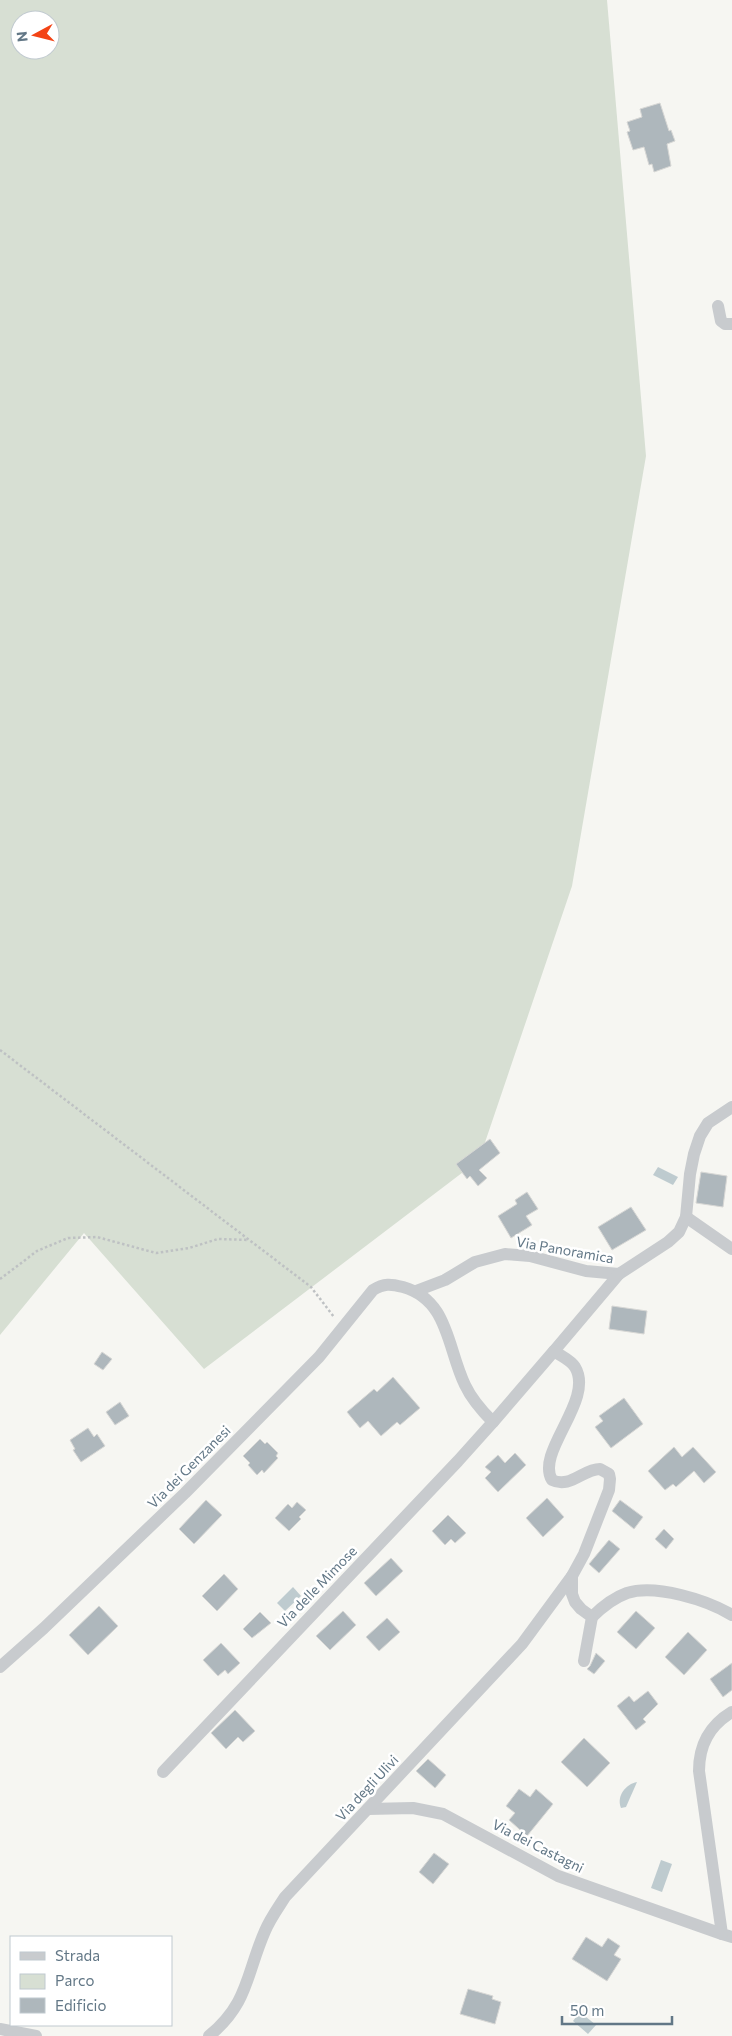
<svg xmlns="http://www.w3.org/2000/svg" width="732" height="2036" viewBox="0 0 732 2036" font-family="Commissioner,sans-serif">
<rect width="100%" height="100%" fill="#f6f6f2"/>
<!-- green -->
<path fill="#d7dfd3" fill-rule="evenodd" d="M 0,0 L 607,0 L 646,456 L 572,886 L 479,1160 L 204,1369 L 84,1233 L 0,1335 ZM 20,20 L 50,20 L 50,50 L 20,50 Z"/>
<!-- water -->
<g fill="#becbcf">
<polygon points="658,1167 678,1177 673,1185 653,1175"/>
<polygon points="293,1587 301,1596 285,1611 277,1603"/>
<path d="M 637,1782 L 626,1807 L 621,1808 C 616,1796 626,1784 637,1782 Z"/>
<polygon points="661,1860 672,1864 662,1892 651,1888"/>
<polygon points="580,2012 596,2025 588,2034 573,2021"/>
</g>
<!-- building -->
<g fill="#aeb7bc" stroke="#d7d7d5">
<polygon points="660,103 669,131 671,130 675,141 667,144 671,166 654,172 652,164 649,165 644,147 633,150 627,132 630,131 627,122 642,117 640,109"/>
<polygon points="490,1139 500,1153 479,1170 487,1178 478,1186 470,1176 467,1179 456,1164"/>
<polygon points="701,1172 727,1176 723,1207 696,1203"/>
<polygon points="527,1192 538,1209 526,1216 532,1225 511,1238 498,1216 517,1204 515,1200"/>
<polygon points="631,1207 646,1230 612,1250 598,1227"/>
<polygon points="612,1306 647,1311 644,1334 609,1329"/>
<polygon points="102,1352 112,1359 103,1370 94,1364"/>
<polygon points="393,1377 420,1408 400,1425 397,1422 381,1436 368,1421 360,1428 347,1412 374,1389 377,1392"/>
<polygon points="624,1398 643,1424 611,1448 595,1427 603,1421 599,1416"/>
<polygon points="120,1402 129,1416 115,1425 106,1412"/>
<polygon points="88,1428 94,1437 97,1434 105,1446 81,1462 73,1450 75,1449 70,1440"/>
<polygon points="260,1439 265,1444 267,1442 278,1453 276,1456 278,1458 264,1473 262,1470 257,1475 248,1465 250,1463 243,1456"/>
<polygon points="674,1447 682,1457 693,1447 716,1472 704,1483 694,1471 676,1487 673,1484 665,1490 648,1471"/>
<polygon points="515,1453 526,1465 498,1492 485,1478 491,1472 485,1467 498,1455 505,1463"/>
<polygon points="547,1498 564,1517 543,1537 526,1518"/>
<polygon points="206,1500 222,1515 194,1544 179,1529"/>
<polygon points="620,1500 643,1517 634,1529 612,1511"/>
<polygon points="297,1502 306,1510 299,1517 301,1519 289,1531 275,1518 288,1504 292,1508"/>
<polygon points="448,1515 466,1533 455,1543 451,1539 445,1545 432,1531"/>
<polygon points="664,1529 674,1539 666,1549 655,1539"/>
<polygon points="609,1540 620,1549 599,1573 589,1564"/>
<polygon points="391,1558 403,1571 376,1596 364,1583"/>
<polygon points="224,1574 238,1589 217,1611 202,1596"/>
<polygon points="99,1606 118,1626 88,1655 69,1635"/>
<polygon points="343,1611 356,1625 330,1650 316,1636"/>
<polygon points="636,1611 655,1628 636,1649 617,1632"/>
<polygon points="260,1612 271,1623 252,1638 243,1629"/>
<polygon points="387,1618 400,1632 379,1651 366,1637"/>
<polygon points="688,1632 707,1650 684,1675 665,1657"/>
<polygon points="221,1643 240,1663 228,1674 225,1670 218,1676 203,1660"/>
<polygon points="596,1653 605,1661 594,1674 587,1669 590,1666"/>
<polygon points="732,1663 732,1690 723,1697 710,1679"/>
<polygon points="648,1691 658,1704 643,1719 646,1722 636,1730 617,1706 629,1696 634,1702"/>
<polygon points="235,1710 255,1731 243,1742 238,1737 226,1749 211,1733"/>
<polygon points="584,1738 610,1763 587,1787 561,1762"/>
<polygon points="428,1759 446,1775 435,1788 416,1771"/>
<polygon points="519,1789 530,1797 536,1789 553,1804 527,1836 509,1820 515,1813 506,1806"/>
<polygon points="434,1853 449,1864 433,1884 419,1872"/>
<polygon points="586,1937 602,1947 608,1938 620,1946 614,1955 621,1959 607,1981 572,1959"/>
<polygon points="468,1989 493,1996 492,1999 501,2002 495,2024 460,2014"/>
</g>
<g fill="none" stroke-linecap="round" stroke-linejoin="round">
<!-- path -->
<g stroke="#bec1c3" stroke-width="2.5" stroke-dasharray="2.5 2.5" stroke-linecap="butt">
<polyline points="0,1050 311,1287 334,1317"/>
<polyline points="0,1279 37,1251 68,1238 97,1237 156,1253 189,1248 218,1239 248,1240"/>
</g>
<!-- street -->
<g stroke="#c8cbce" stroke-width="12">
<polyline points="718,306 721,321 725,324 732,324"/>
<polyline points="686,1217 732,1249"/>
<polyline points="416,1291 445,1280 475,1262 505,1254 530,1256 586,1271 619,1274 668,1242 679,1232 686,1217 690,1174 694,1154 700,1136 708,1123 732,1107"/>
<polyline points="554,1351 619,1274"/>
<path d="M 592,1617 C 603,1606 613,1598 627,1593 C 656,1584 707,1600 732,1615"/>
<path d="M 0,1667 L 44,1628 L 185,1493 L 319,1357 L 373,1290 C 384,1283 391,1284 403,1287 C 449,1300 447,1348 465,1385 C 472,1400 482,1411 493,1422 L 554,1351 C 561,1356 571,1360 575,1367 C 595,1400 535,1452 552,1480 C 570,1489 583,1469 600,1469 L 609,1474 L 610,1479 L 609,1490 L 584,1554 L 572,1576 L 572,1594 L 575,1602 L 581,1609 L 592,1617 L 584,1661"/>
<path d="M 732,1712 C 709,1726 699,1745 699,1771 L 722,1934 L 732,1937"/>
<polyline points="163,1772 458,1461 493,1422"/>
<polyline points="368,1809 413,1808 443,1814 558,1876 722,1934"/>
<polyline points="0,2029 36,2036"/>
<path d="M 209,2036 C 249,2003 246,1974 265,1931 C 270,1919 278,1908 285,1897 L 522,1644 L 572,1576"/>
</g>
</g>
<g text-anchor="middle" stroke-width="5" stroke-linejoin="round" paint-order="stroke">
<!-- street labels -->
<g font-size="14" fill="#627786" stroke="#fff">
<text transform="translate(565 1250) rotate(10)" y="5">Via Panoramica</text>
<text transform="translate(189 1467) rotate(-45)" y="5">Via dei Genzanesi</text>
<text transform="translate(317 1587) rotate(-46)" y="5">Via delle Mimose</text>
<text transform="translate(367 1788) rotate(-47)" y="5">Via degli Ulivi</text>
<text transform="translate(538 1846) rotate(27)" y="5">Via dei Castagni</text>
</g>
</g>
<!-- legend -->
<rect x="10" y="1936" width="162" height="90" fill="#ffffff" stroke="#c0c9cf"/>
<rect x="20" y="1952" width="25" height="8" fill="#c8cbce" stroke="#c0c9cf"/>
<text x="55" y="1961" font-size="15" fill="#627786">Strada</text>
<rect x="20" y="1974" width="25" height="15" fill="#d7dfd3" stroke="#c0c9cf"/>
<text x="55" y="1986" font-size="15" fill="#627786">Parco</text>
<rect x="20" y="1998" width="25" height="15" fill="#aeb7bc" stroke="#c0c9cf"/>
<text x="55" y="2011" font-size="15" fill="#627786">Edificio</text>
<!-- north arrow -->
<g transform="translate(35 35) rotate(263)"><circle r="24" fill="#ffffff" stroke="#c0c9cf"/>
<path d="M0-4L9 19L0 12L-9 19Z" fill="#f34315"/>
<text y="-8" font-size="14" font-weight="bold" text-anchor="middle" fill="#627786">N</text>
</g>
<!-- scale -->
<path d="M562 2016v8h110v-8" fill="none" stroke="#627786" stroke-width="2.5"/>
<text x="570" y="2016" font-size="15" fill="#627786" stroke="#ffffff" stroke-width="4" paint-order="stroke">50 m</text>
</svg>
